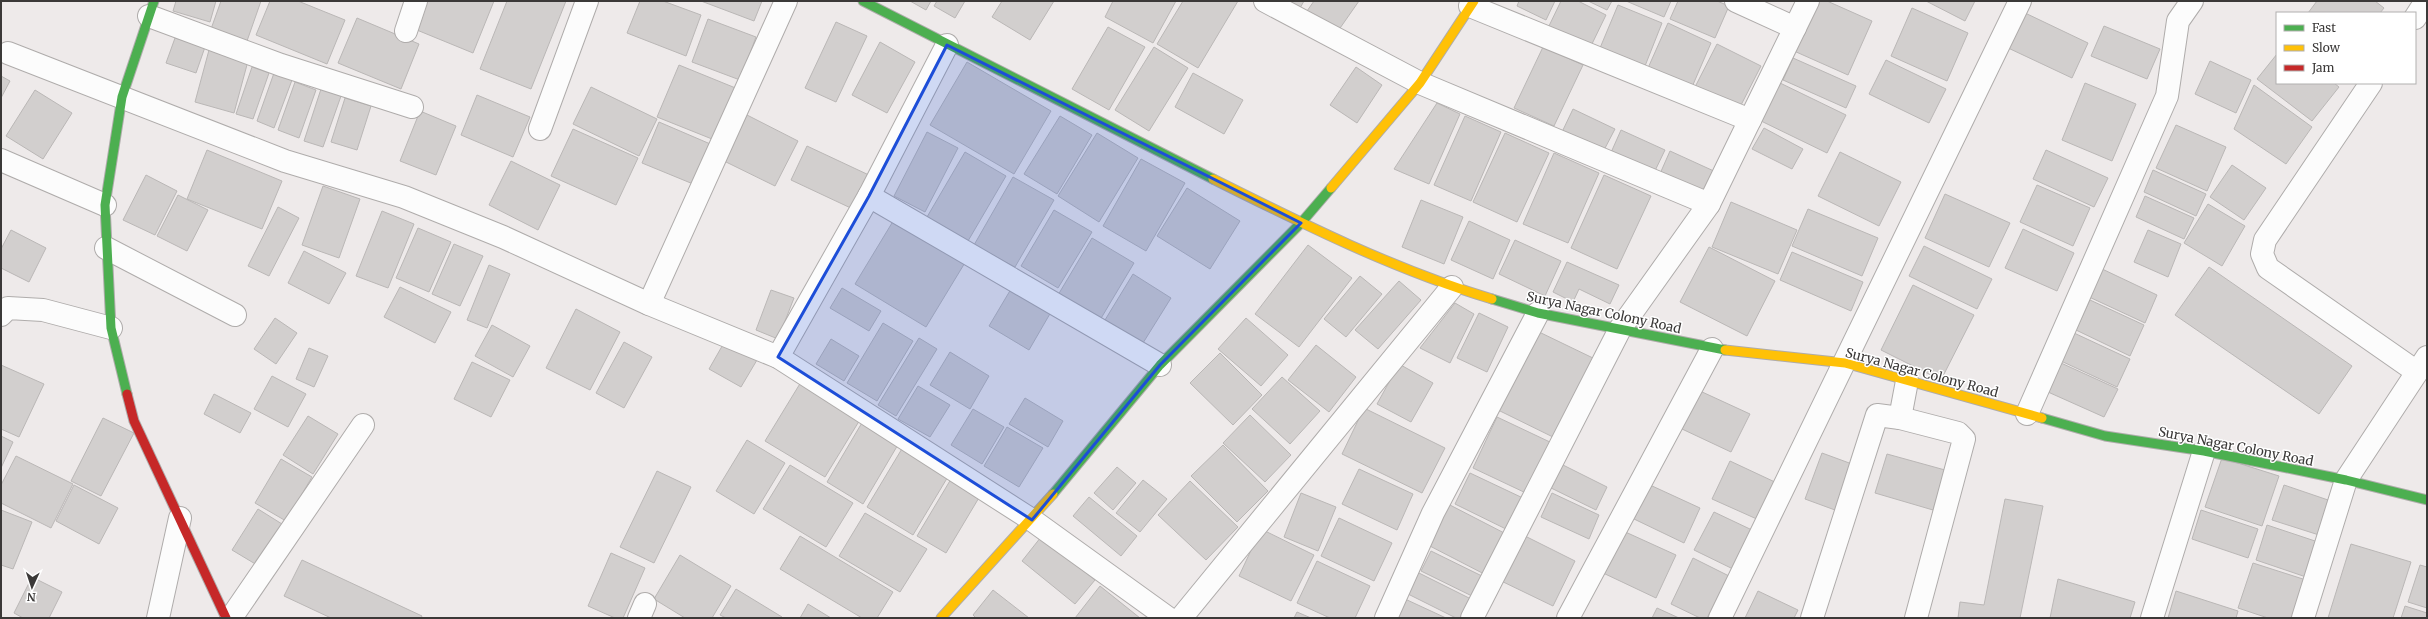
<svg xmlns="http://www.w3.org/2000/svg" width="2428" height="619" viewBox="0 0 2428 619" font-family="Merriweather,serif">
<rect width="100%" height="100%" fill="#eeeaea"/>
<!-- building -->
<g fill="#d2cfce" stroke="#bab7b6">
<polygon points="176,1 216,1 210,22 173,11"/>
<polygon points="221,1 261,1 247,41 211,29"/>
<polygon points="270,1 298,1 345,20 327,64 256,35"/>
<polygon points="424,1 494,1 473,53 412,28"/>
<polygon points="507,1 566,1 531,89 480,69"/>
<polygon points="640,1 663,1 701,15 686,56 627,33"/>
<polygon points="701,1 762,1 754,21"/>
<polygon points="910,1 931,1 926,10"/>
<polygon points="937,1 965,1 955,18 934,6"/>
<polygon points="1002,1 1054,1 1030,40 992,17"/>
<polygon points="1113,1 1176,1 1153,43 1105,17"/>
<polygon points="1183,1 1238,1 1198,68 1157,44"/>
<polygon points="1287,1 1304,1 1300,8"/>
<polygon points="1314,1 1359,1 1338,31 1307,11"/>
<polygon points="1519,1 1555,1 1546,20 1517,6"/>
<polygon points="1561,1 1578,1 1606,15 1590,48 1548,28"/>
<polygon points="1588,1 1612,1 1607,10"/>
<polygon points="1626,1 1671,1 1664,17"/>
<polygon points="1678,1 1717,1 1729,6 1715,38 1670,19"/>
<polygon points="1816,1 1827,1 1872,21 1848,75 1794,51"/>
<polygon points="1926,1 1975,1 1965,21"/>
<polygon points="2317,1 2375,1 2384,8 2380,13 2308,13"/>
<polygon points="1618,5 1662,23 1645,66 1600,48"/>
<polygon points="1912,8 1968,33 1947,81 1891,56"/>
<polygon points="2023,12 2088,43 2072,78 2006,47"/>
<polygon points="357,18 419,44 401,89 338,63"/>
<polygon points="708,19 756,37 740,80 692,62"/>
<polygon points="836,22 867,36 836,102 805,88"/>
<polygon points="1668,23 1711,43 1692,87 1648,68"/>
<polygon points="2104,26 2160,49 2147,79 2091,56"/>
<polygon points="1108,27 1145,47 1109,110 1072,89"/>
<polygon points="175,38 205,47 196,73 166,63"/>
<polygon points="880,42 915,62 887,113 852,95"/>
<polygon points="1717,44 1761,66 1739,109 1695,87"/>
<polygon points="1154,47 1188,68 1149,131 1115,110"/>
<polygon points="1543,47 1583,65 1554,126 1514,108"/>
<polygon points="209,50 248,61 234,113 195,102"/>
<polygon points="2277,54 2277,83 2334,83 2339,87 2312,121 2257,79"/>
<polygon points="1793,58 1856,86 1846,108 1783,80"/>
<polygon points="1886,60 1946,89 1929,123 1869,94"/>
<polygon points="2210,61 2251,80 2236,113 2195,94"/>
<polygon points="967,62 1051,111 1014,174 930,125"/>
<polygon points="679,65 738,89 717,141 657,117"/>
<polygon points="252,67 269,73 253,119 236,114"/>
<polygon points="1356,67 1382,85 1357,123 1330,105"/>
<polygon points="274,73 292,80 274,128 257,121"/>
<polygon points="1193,73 1243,100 1224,134 1175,107"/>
<polygon points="1,76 10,81 1,98"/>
<polygon points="295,82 316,90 299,138 278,130"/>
<polygon points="1778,82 1846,115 1827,153 1759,120"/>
<polygon points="2085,83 2136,104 2112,161 2062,140"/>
<polygon points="2254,85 2312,127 2286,164 2234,129"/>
<polygon points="591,87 657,119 639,156 573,124"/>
<polygon points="321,89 341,96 323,147 304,141"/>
<polygon points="35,90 72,113 43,159 6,136"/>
<polygon points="477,95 530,117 513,157 461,135"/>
<polygon points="345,98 371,106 357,150 331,142"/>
<polygon points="1437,103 1460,114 1429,184 1394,169"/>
<polygon points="1573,109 1615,129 1603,152 1562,132"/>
<polygon points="420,111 456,126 436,175 400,161"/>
<polygon points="747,115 798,141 775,186 724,161"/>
<polygon points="1060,116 1092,135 1057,194 1024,174"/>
<polygon points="1465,116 1501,132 1471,201 1434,185"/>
<polygon points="659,122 715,146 698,186 642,163"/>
<polygon points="2176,125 2226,147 2207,191 2156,168"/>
<polygon points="1764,128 1803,149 1792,169 1752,149"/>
<polygon points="573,129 638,158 616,205 551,176"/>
<polygon points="1621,130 1665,150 1652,177 1609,157"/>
<polygon points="927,132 958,148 925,212 894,196"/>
<polygon points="1097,133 1138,158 1099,222 1058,196"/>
<polygon points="1505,133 1549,153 1517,222 1473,202"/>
<polygon points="807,146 871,176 855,210 791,180"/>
<polygon points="207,150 282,181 262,229 187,199"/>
<polygon points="2046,150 2108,178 2094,207 2033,179"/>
<polygon points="1670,151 1716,172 1704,197 1659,176"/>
<polygon points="965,152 1006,176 968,241 927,217"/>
<polygon points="1840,152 1901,182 1879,226 1818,196"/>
<polygon points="1554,153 1599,173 1568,243 1523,224"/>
<polygon points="1141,159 1185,183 1146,251 1103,226"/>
<polygon points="511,161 560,185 538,230 489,205"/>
<polygon points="2232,165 2266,188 2244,220 2210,197"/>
<polygon points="2153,170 2206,194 2196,216 2144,192"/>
<polygon points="146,175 177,191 155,235 123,220"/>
<polygon points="1604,175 1651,196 1617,269 1571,248"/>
<polygon points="1013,177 1054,200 1015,267 974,245"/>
<polygon points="2037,185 2090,208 2073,246 2020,222"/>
<polygon points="323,186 360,199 339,258 302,245"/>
<polygon points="1187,188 1240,221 1210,269 1157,236"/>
<polygon points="1945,194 2010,223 1989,267 1925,238"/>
<polygon points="178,195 208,210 187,251 157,236"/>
<polygon points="2145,196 2194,218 2184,239 2136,217"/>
<polygon points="1421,200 1463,217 1444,264 1402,247"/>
<polygon points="1731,202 1797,230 1778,274 1712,247"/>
<polygon points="2208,204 2245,226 2222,266 2184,243"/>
<polygon points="278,207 299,218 269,276 248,266"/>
<polygon points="1808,209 1878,238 1862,276 1792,246"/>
<polygon points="1054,210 1092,232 1058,288 1021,266"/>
<polygon points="382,211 414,224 388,288 356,276"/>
<polygon points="895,218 966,261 926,327 855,284"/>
<polygon points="1469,221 1510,240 1493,279 1451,260"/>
<polygon points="418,228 451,242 429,292 396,278"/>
<polygon points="2023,229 2074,253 2057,291 2005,268"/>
<polygon points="11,230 46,248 29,282 1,268 1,249"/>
<polygon points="2148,230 2181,244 2168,277 2134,262"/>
<polygon points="1092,238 1134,263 1100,320 1058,295"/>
<polygon points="1515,240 1561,261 1545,296 1499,274"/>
<polygon points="454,244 483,256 460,306 432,294"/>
<polygon points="1308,245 1352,278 1299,347 1255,314"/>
<polygon points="1924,246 1992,279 1977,309 1909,276"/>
<polygon points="1709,247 1775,281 1747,336 1680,302"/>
<polygon points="304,251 346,273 329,304 288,283"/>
<polygon points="1792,252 1863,282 1851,311 1780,280"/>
<polygon points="1567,262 1619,285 1610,304 1579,289 1573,302 1553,292"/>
<polygon points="489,265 510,274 487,328 467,320"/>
<polygon points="2209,267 2352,366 2319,414 2175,315"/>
<polygon points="2100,268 2157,295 2145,323 2087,296"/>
<polygon points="1133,274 1171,298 1143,343 1105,320"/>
<polygon points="1360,276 1382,294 1346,337 1324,319"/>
<polygon points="1399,281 1421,300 1378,349 1355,330"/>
<polygon points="1913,285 1974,315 1941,380 1881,350"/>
<polygon points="400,287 451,312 435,343 384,317"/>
<polygon points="842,288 881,311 869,331 830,308"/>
<polygon points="1011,289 1051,312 1029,350 989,326"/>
<polygon points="771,290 794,298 778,339 756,330"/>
<polygon points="2090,300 2144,325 2130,356 2076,330"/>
<polygon points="1455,303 1474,314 1450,363 1420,348"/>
<polygon points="576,309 620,332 590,390 546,368"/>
<polygon points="1479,313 1508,327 1487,372 1457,358"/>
<polygon points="275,318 297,333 276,364 254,349"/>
<polygon points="1246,318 1288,355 1261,386 1218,349"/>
<polygon points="883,323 913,341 877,401 847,383"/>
<polygon points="492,325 530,346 513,377 475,356"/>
<polygon points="1537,331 1595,359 1557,439 1498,410"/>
<polygon points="2074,333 2130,359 2117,387 2061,361"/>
<polygon points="919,338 937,349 896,416 878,405"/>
<polygon points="831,339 859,356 844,381 816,364"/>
<polygon points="725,341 757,360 741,387 709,369"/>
<polygon points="624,342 652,357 624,408 596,393"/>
<polygon points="1316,345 1356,377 1329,412 1288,380"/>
<polygon points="309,348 328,356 314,387 296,379"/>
<polygon points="950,352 989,376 970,409 930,385"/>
<polygon points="1220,353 1262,395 1233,425 1190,383"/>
<polygon points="472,362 510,380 491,417 454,399"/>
<polygon points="2061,363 2118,389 2104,417 2048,392"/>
<polygon points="1399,364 1433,383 1411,422 1377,404"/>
<polygon points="1,365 44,384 19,437 1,429"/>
<polygon points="272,376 306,394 288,427 254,409"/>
<polygon points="1282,377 1320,411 1290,444 1252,409"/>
<polygon points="801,382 861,418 825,477 765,441"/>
<polygon points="918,386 950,405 930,437 898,419"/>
<polygon points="1700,391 1750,414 1731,452 1682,429"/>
<polygon points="214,394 251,413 240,433 204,414"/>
<polygon points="1025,398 1063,421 1048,447 1009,424"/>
<polygon points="1364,408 1445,448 1422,493 1342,454"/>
<polygon points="973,409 1004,427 982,464 951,445"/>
<polygon points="1250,415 1291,455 1265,482 1223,443"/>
<polygon points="308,416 338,434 313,474 283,455"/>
<polygon points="1497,417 1552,443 1528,494 1473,468"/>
<polygon points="103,418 134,433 101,496 71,481"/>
<polygon points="863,421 899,443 863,504 827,482"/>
<polygon points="1007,427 1043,448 1019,487 984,466"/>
<polygon points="1,436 13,442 1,468"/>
<polygon points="747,440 785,463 754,514 716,491"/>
<polygon points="1223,445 1268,491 1237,522 1191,476"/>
<polygon points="903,447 949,475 913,535 867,507"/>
<polygon points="1822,453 1852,464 1835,510 1805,499"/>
<polygon points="1887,454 1945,470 1933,510 1875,493"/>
<polygon points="16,456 73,484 51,528 1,503 1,485"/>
<polygon points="2222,458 2279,476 2262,526 2205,507"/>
<polygon points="281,459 312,477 286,521 255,503"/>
<polygon points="1730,461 1777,483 1759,520 1712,499"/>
<polygon points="1559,463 1607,487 1596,510 1547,486"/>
<polygon points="790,465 853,503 826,547 763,509"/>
<polygon points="1117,467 1136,483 1113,510 1094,493"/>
<polygon points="1359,469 1413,494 1397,530 1342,504"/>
<polygon points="657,471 691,487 654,563 620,547"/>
<polygon points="1470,473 1525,499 1510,531 1455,504"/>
<polygon points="954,474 983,491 946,553 917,536"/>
<polygon points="1143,480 1167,499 1140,532 1116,513"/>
<polygon points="1190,481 1238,527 1206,560 1158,515"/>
<polygon points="74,485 118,508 99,544 56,521"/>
<polygon points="1650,485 1700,508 1684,543 1634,519"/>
<polygon points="2284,485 2331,501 2319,535 2272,520"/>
<polygon points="1301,493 1336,507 1318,551 1284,537"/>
<polygon points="1552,493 1599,515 1589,539 1541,517"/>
<polygon points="1089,497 1137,536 1121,556 1073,516"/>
<polygon points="2005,499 2043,506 2020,618 1958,618 1960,602 1984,605"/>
<polygon points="1448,504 1510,536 1488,576 1426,544"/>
<polygon points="258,509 282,524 257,565 232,550"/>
<polygon points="1,510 32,522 13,569 1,565"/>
<polygon points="2201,510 2258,529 2248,558 2192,539"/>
<polygon points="1714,512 1752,530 1733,569 1694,550"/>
<polygon points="865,513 927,549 900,592 839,556"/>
<polygon points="1339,518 1392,543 1374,581 1321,556"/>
<polygon points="2267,525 2321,543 2309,578 2256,560"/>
<polygon points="1261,529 1314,555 1291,601 1239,576"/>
<polygon points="1621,530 1676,555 1656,598 1601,572"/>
<polygon points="1517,532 1575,561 1553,606 1495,578"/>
<polygon points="800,536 893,592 877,618 862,618 780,569"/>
<polygon points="1041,537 1095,580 1075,604 1022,561"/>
<polygon points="2351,544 2411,562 2393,618 2328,618"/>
<polygon points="1431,551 1486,578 1476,598 1421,571"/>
<polygon points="611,553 645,568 623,618 615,618 588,606"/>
<polygon points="680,555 731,586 712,618 685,618 654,599"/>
<polygon points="1693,558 1729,576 1707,618 1700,618 1671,604"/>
<polygon points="302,560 422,616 421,618 331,618 284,596"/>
<polygon points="1317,561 1370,586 1355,618 1330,618 1297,603"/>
<polygon points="2253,563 2306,580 2293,618 2268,618 2238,608"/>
<polygon points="2420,565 2427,567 2427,608 2408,602"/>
<polygon points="1417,572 1477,602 1469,618 1456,618 1406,593"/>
<polygon points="32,577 62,592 49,618 23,618 14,613"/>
<polygon points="2058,579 2135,602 2130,618 2050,618"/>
<polygon points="1100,586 1140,618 1075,618"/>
<polygon points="736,589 782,617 781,618 726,618 720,615"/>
<polygon points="993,590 1029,618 976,618 973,615"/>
<polygon points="1758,591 1798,610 1794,618 1745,618"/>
<polygon points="2176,591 2238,611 2236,618 2168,618"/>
<polygon points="1405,599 1446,618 1396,618"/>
<polygon points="808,604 831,618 800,618"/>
<polygon points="2405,606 2427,613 2427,618 2401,618"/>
<polygon points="1657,608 1679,618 1652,618"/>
<polygon points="1297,612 1311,618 1294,618"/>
</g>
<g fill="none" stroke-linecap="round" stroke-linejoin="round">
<!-- street casing -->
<g stroke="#afacab" stroke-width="24">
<g id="street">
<polyline points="1265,1 1420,83 1709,204"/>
<polyline points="1736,1 1795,28"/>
<polyline points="1470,6 1750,120"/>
<polyline points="149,16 281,65 412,107"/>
<polyline points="2415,18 2426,1"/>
<polyline points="406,31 416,1"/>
<polyline points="8,53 285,161 404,197 503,237 649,304 778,357 1032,520 1168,618"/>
<polyline points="2371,83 2265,240 2262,254 2268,268 2417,372"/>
<polyline points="540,129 587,1"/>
<polyline points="1,160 105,205"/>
<polyline points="869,196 1160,365"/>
<polyline points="106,248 235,315"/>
<polyline points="649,304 786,1"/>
<polyline points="1,315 8,308 43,310 111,328"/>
<polyline points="778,357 869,196 947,45"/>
<polyline points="2027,414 2167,96 2178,21 2192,1"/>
<polyline points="1900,418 1907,381"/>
<polyline points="158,618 180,518"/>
<polyline points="231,618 363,425"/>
<polyline points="639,618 645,604"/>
<polyline points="1181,618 1452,287"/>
<polyline points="1386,618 1433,513 1538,313"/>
<polyline points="1472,618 1620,329 1709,204 1808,1"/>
<polyline points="1568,618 1712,349"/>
<polyline points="1720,618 2020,1"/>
<polyline points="1812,618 1877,415 1900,418 1958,433 1964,439 1916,618"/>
<polyline points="2152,618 2204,451"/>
<polyline points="2303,618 2346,480 2427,357"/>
</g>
</g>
<!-- fast casing -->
<g stroke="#afacab" stroke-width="11">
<g id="fast">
<polyline points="863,1 1213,179"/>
<polyline points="1492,299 1538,313 1725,350"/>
<polyline points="127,394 111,328 105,205 122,97 154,1"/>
<polyline points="2042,418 2105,436 2204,451 2346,480 2427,500"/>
<polyline points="1053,494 1160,365 1301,223 1331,188"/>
</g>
</g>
<!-- slow casing -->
<g stroke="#afacab" stroke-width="11">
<g id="slow">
<path d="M 1213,179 C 1303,224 1395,270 1492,299"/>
<polyline points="1331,188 1420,83 1474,1"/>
<polyline points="1725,350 1845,363 2042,418"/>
<polyline points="941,618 1053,494"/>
</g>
</g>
<!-- jam casing -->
<g stroke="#afacab" stroke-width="11">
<polyline id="jam" points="127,394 134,421 226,618"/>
</g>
<!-- street -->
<use href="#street" stroke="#fcfcfc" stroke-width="22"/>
<!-- fast -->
<use href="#fast" stroke="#4caf50" stroke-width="9"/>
<!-- slow -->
<use href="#slow" stroke="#ffc107" stroke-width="9"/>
<!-- jam -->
<use href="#jam" stroke="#c62828" stroke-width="9"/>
</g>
<!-- marked area -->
<path fill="#1d4ed8" fill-opacity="0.2" stroke="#1d4ed8" stroke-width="3" stroke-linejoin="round" d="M 947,45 L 1301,223 L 1160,365 L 1032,520 L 778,357 L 869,196 Z"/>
<g text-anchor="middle" stroke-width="3" stroke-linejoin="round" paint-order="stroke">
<!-- street labels -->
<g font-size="13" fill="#3b3938" stroke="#fff">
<text transform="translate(1604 312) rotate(12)" y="5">Surya Nagar Colony Road</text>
<text transform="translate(1922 372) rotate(15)" y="5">Surya Nagar Colony Road</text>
<text transform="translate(2236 446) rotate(11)" y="5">Surya Nagar Colony Road</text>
</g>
</g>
<!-- border -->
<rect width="2428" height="619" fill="none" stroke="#3b3938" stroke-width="4"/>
<!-- legend -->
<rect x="2276" y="12" width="140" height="72" fill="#ffffff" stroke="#b1b0af"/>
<rect x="2284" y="25" width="20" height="6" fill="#4caf50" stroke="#b1b0af"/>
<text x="2312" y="32" font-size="12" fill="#3b3938">Fast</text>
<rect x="2284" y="45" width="20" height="6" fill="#ffc107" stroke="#b1b0af"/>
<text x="2312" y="52" font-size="12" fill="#3b3938">Slow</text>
<rect x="2284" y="65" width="20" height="6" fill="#c62828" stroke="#b1b0af"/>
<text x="2312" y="72" font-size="12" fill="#3b3938">Jam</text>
<!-- north arrow -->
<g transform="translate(32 587) rotate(183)" stroke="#ffffff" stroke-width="3" paint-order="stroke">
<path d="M0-3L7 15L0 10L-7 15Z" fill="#3b3938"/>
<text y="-6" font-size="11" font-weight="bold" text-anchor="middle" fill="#3b3938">N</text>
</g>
</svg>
